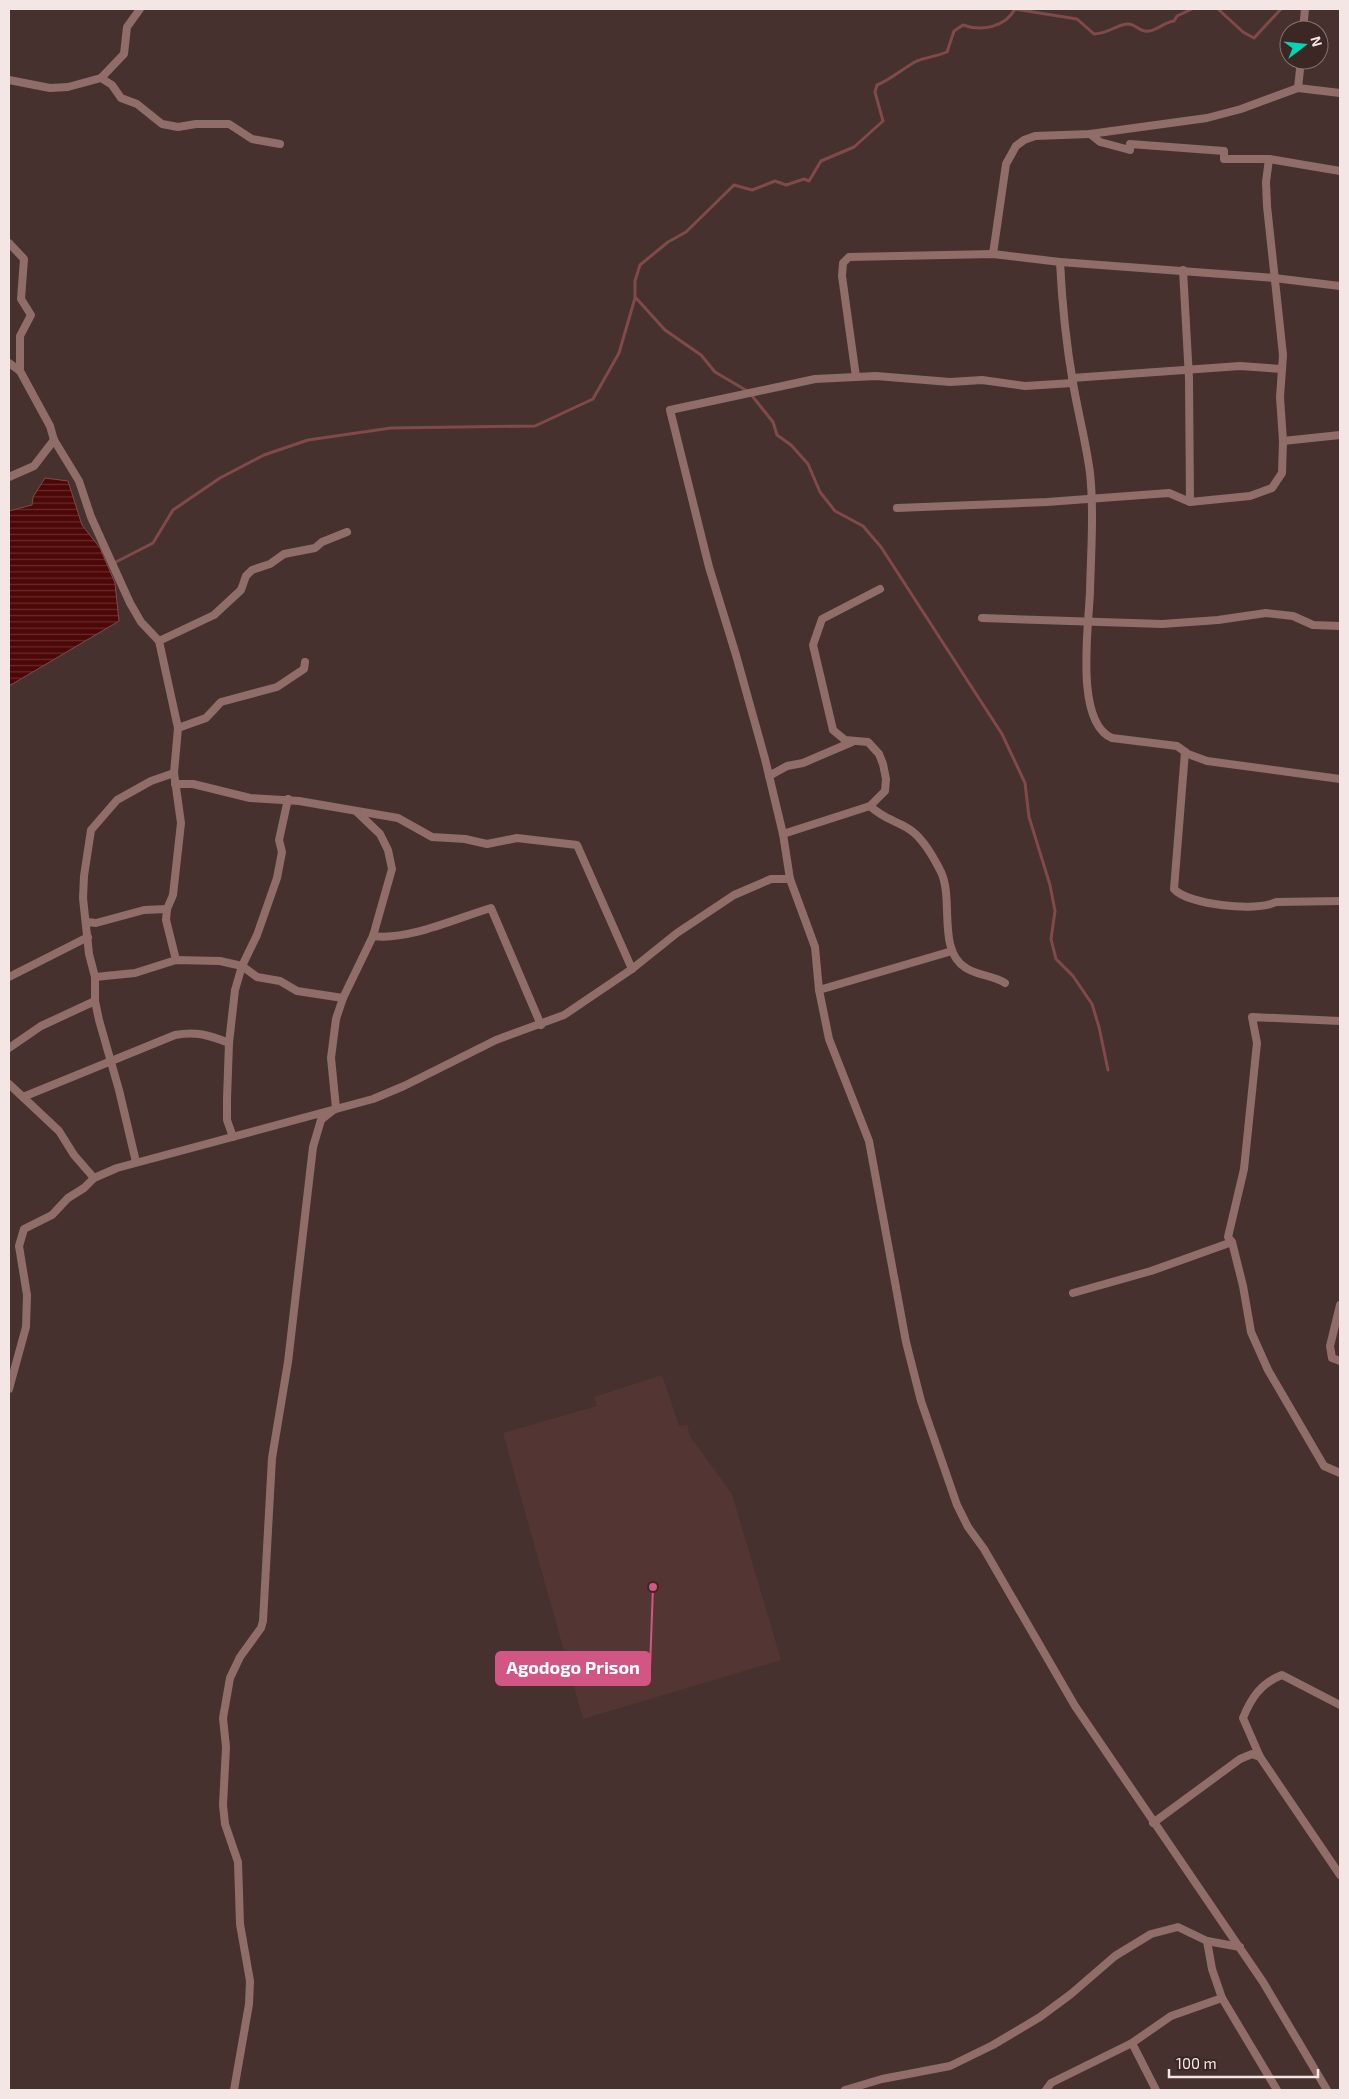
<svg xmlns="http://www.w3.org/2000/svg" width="1349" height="2099" viewBox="0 0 1349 2099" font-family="'Exo 2',sans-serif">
<defs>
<pattern id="water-rules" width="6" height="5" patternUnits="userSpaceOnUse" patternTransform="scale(1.25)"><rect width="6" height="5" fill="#4d0707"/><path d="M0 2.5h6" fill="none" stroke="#672b2b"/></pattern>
</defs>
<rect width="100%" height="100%" fill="#46312e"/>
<!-- built -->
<polygon fill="#533633" points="662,1375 679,1426 688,1425 689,1435 732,1494 781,1660 583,1719 503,1433 597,1406 594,1397"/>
<!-- water -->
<polygon fill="url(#water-rules)" stroke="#7f4a49" points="45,478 68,481 82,525 100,548 115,583 119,621 9,686 9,511 32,505 33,497"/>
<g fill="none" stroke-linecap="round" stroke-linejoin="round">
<!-- stream -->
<g stroke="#7f4a49" stroke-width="3">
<polyline points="1218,9 1243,32 1254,38 1281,9"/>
<polyline points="636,298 665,330 701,355 715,372 749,392 773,422 777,435 791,445 808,464 820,492 835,511 863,526 881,547 1002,734 1025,783 1029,817 1050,885 1055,911 1051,939 1056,959 1073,976 1092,1004 1099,1027 1108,1070"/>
<path d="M 112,564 L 153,543 L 173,510 L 220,478 L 264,455 L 308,440 L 391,428 L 535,426 L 593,399 L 619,353 L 635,298 L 635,281 L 640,265 L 668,242 L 686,232 L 734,185 L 752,190 L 775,181 L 786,185 L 804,179 L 809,181 L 821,161 L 854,147 L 883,121 L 875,92 L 877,85 C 892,79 903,68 917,61 C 927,57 938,56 947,52 L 954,31 L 963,25 C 982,32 1005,27 1015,9 L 1077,19 L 1094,34 C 1110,33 1116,25 1127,24 C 1136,23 1139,33 1149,31 C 1158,30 1164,22 1174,21 L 1177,16 L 1192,9"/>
</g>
<!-- minor -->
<g stroke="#906d68" stroke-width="8">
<polyline points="1303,30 1305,9"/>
<polyline points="101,78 124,54 127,27 140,9"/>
<polyline points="9,80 50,88 68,87 101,78 112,85 121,98 137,104 162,124 178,127 196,124 229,124 252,139 280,144"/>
<polyline points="1298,88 1301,60"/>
<polyline points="1090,134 1100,142 1130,150 1130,144 1224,151 1224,159 1269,159 1340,171"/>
<polyline points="9,243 24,259 21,299 31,315 20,336 20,371"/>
<polyline points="993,254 1006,164 1016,146 1024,140 1035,136 1090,134 1207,118 1241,109 1298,88 1340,93"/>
<path d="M 1060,262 C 1062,303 1066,343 1073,383 C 1078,413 1086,442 1090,473 C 1094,511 1091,552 1090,591 C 1089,624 1074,722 1112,738 L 1177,746 L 1188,754 L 1207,761 L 1340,779"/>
<polyline points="1183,270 1189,378 1190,502"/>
<polyline points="9,363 20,371 50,426 54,440 79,481 91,517 130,603 141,622 159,641 178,728 174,773 181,823 173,895 167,909 166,920 176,960"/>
<polyline points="856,377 842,276 843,263 849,257 993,254 1060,262 1274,278 1340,286"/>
<polyline points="1072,378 1240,366 1282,369"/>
<polyline points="1073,383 1025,386 982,380 950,382 876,376 815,379 670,410 709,567 736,655 765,759 783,834 790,879 815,947 819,990 829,1039 869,1141 906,1342 921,1401 957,1505 968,1527 984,1549 1075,1706 1263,1982 1327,2090"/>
<polyline points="1283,441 1340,435"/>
<polyline points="9,477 34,466 54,440"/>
<polyline points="897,508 1047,502 1169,493 1190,502 1250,496 1272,488 1282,473 1283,441 1280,397 1283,355 1267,206 1266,182 1269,159"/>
<polyline points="982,618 1162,624 1218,620 1266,613 1293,616 1313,625 1340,626"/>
<polyline points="159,641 214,615 241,590 246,576 252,570 270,564 284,554 315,548 322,542 347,532"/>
<polyline points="178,728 206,718 221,702 277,687 304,669 305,662"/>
<path d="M 1185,752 L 1174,889 C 1188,905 1257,912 1276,902 L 1340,901"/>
<polyline points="769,776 787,766 803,763 852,742"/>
<polyline points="175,784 193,784 250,798 299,801 398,818 432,837 465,839 487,844 517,838 577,845 632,969"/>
<path d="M 870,806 C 884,819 894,820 909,829 C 922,837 934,858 941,872 C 954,899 937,951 966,968 C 978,976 993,975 1005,983"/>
<polyline points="783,834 870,806 885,791 886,779 883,764 879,754 868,742 845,740 833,730 813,645 822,619 880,589"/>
<polyline points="87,922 96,923 144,910 167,909"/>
<path d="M 373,936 C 408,941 457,918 491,908 L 541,1025"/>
<polyline points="9,977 88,937"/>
<polyline points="95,977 135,973 176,960 220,961 242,966 257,977 280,981 297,991 343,998"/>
<polyline points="819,990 952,951"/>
<polyline points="1340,1021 1252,1017 1257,1043 1244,1169 1228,1237 1232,1242 1243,1286 1251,1332 1268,1370 1324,1466 1340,1473"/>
<polyline points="9,1048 41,1026 95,1001"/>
<polyline points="9,1084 59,1131 74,1155 94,1178"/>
<path d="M 23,1097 L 175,1035 C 196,1031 209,1035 229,1043"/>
<polyline points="233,1137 227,1120 227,1099 229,1043 235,990 242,966 257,935 277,878 282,852 279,840 288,799"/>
<polyline points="136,1162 119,1090 99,1020 95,1001 95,977 89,954 83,898 84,876 91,830 117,800 151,781 174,773"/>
<polyline points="1073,1293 1151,1271 1232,1242"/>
<polyline points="1340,1305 1330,1346 1332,1358 1340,1361"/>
<polyline points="9,1389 26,1327 27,1295 19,1246 24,1229 52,1215 68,1198 84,1188 94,1178 117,1168 373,1099 404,1086 496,1040 564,1015 632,969 677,933 734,895 771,879 790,879"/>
<path d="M 1260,1757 L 1243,1718 C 1251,1698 1261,1683 1282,1675 L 1340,1705"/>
<polyline points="1153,1823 1240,1759 1252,1754 1260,1757 1340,1875"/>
<polyline points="1207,1941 1212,1969 1222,1998 1277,2090"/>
<polyline points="1132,2043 1156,2090"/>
<polyline points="234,2090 249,2004 250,1981 240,1924 238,1862 225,1824 223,1805 226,1747 223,1718 230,1678 240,1657 261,1628 263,1621 272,1458 288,1362 313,1147 321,1120 336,1108 331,1058 336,1019 343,998 373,936 392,869 388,850 380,834 357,812"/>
<polyline points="845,2090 882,2079 950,2066 993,2045 1040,2017 1071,1994 1115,1956 1151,1934 1178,1927 1207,1941 1240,1947"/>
<polyline points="1046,2090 1051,2083 1132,2043 1171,2016 1222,1998"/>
</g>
</g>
<!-- callouts -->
<path fill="none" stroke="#d15684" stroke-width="2" d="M653 1587L650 1668"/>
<circle fill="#d15684" stroke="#3b2724" stroke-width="2" cx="653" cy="1587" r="5"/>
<rect fill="#d15684" stroke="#d15684" stroke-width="2" x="496" y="1652" width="154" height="33" rx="5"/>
<g font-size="18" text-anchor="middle" font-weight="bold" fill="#fff">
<text x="573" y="1674">Agodogo Prison</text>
</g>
<!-- border -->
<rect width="1349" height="2099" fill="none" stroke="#f4e6e4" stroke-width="20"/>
<!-- north arrow -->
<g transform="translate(1304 45) rotate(74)"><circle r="24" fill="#3b2724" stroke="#857371"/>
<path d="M0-4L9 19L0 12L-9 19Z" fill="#03d5b6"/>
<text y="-8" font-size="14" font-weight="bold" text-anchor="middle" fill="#f4e6e4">N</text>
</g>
<!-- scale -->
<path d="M1169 2069v8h149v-8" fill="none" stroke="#f4e6e4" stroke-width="2.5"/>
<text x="1176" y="2069" font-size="15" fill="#f4e6e4" stroke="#3b2724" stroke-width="4" paint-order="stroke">100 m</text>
</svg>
